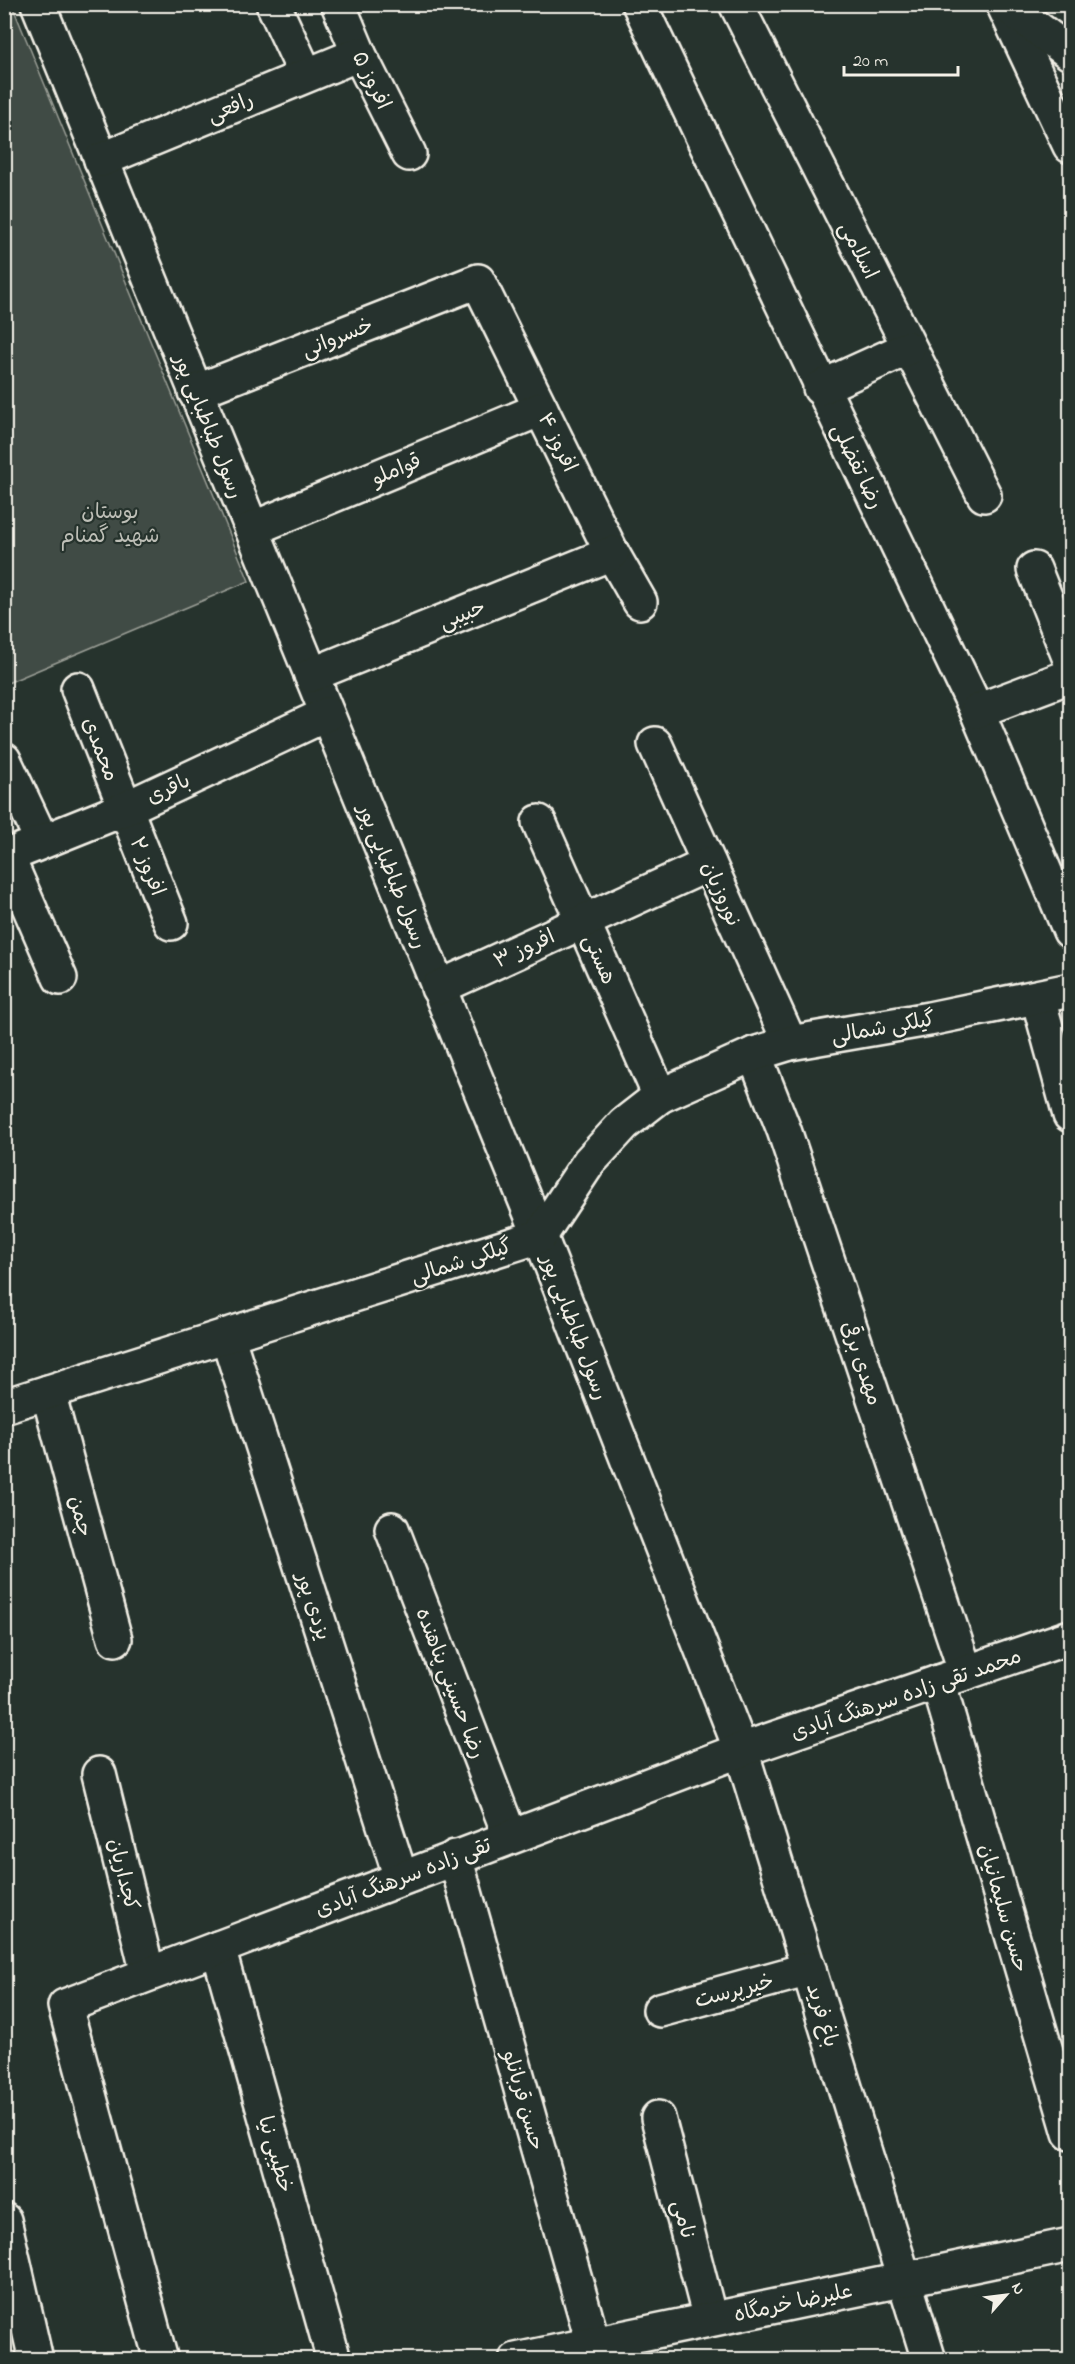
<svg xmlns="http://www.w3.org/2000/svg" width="1075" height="2364" viewBox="0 0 1075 2364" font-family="'Indie Flower','Playpen Sans Arabic',sans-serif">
<rect width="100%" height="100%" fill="#26332d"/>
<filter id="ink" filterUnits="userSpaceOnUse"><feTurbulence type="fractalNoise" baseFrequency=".0167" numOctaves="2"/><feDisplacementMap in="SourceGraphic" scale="12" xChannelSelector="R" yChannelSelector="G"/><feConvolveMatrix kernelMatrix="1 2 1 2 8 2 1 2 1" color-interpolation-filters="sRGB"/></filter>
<g filter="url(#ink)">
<!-- green -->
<polygon fill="#414b45" stroke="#9a9e96" stroke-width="1.5" points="12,5 249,581 5,684 4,5"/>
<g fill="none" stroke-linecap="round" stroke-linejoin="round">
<!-- minor casing -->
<g stroke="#f4f1e8" stroke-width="38">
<g id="minor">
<polyline points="38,4 540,1236 741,1750 929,2360"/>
<polyline points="273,4 306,75"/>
<polyline points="338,4 359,54 409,154"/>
<polyline points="639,4 977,711 1070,931"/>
<polyline points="736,4 984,495"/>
<polyline points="1003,4 1070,146"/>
<polyline points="1005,4 1070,53"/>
<polyline points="101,160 359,54"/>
<polyline points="820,388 908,348"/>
<polyline points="195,392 478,281 612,553 640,602"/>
<polyline points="252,529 541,409"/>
<polyline points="1034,569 1070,659"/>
<polyline points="311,675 612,553"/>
<polyline points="78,689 171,923"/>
<polyline points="977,711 1070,676"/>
<polyline points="655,744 790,1043"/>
<polyline points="4,760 42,841"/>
<polyline points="539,822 660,1096"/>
<polyline points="60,978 7,856 124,809 327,714"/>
<polyline points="438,988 709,864"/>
<polyline points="1038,998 1070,1115"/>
<polyline points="754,1054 784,1130 966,1673"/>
<polyline points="227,1335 401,1878"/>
<polyline points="48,1392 115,1639"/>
<polyline points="4,1406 540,1236 589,1162 624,1124 660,1096 754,1054 790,1043 929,1019 1070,990"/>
<polyline points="392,1529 510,1836"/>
<polyline points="938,1682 1070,2133"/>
<polyline points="99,1774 148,1974"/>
<polyline points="455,1857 598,2360"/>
<polyline points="218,1948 334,2360"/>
<polyline points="660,2010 809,1969"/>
<polyline points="658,2118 710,2319"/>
<polyline points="161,2360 65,2006 741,1750 1070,1637"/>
<polyline points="516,2360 1070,2245"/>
</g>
</g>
<!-- highway casing -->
<g stroke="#f4f1e8" stroke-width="38">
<polyline id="highway" points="4,2220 36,2360"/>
</g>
<!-- minor -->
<use href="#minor" stroke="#26332d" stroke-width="33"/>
<!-- highway -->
<use href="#highway" stroke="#26332d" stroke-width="33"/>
</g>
</g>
<g text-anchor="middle" stroke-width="4.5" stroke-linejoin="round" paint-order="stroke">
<!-- street labels -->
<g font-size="21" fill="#f4f1e8" stroke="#26332d">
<text transform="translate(372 80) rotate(64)" y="7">افروز ۵</text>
<text transform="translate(230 107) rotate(-23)" y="7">رافعی</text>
<text transform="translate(859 250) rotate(63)" y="7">اسلامی</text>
<text transform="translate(337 337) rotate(-22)" y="7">خسروانی</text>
<text transform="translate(209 426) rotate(68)" y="7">رسول طباطبایی پور</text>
<text transform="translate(558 442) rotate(64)" y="7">افروز ۴</text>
<text transform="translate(858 466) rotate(64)" y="7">رضا تفضلی</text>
<text transform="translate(396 469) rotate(-23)" y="7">قواملو</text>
<text transform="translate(462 614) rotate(-22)" y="7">حبیبی</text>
<text transform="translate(101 749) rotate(69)" y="7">محمدی</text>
<text transform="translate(168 788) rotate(-25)" y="7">باقری</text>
<text transform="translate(148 866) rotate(68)" y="7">افروز ۲</text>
<text transform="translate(393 876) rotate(68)" y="7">رسول طباطبایی پور</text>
<text transform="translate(722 894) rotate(66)" y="7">نوروزیان</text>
<text transform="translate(524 948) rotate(-25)" y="7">افروز ۳</text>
<text transform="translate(600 959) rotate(66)" y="7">هستی</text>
<text transform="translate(883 1027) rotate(-10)" y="7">گيلکی شمالی</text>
<text transform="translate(461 1261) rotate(-18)" y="7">گيلکی شمالی</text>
<text transform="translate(575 1327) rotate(69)" y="7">رسول طباطبایی پور</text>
<text transform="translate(862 1363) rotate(71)" y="7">مهدی برقی</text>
<text transform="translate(81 1516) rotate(75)" y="7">چمن</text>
<text transform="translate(314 1606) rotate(72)" y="7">یزدی پور</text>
<text transform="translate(451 1683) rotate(69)" y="7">رضا حسینی پناهنده</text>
<text transform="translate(906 1694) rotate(-19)" y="7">محمد تقی زاده سرهنگ آبادی</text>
<text transform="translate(124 1874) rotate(76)" y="7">کجداریان</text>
<text transform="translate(403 1877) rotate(-21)" y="7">تقی زاده سرهنگ آبادی</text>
<text transform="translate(1004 1908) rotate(74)" y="7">حسن سلیمانیان</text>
<text transform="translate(734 1990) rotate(-15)" y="7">خیرپرست</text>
<text transform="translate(823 2015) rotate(73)" y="7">باغ فرید</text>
<text transform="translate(524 2100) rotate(74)" y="7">حسن قربانلو</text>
<text transform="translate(276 2154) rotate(74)" y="7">خطیبی نیا</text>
<text transform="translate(684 2219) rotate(75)" y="7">نامی</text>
<text transform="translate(793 2302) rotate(-12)" y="7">علیرضا خرمگاه</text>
</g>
<!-- park labels -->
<g font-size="21" fill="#bebfb7" stroke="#26332d">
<text x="110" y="518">بوستان<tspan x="110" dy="24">شهید گمنام</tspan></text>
</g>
</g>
<!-- margin -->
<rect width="1075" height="2364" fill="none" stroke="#26332d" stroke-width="24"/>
<rect x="12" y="12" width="1051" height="2340" fill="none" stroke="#f4f1e8" stroke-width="2" filter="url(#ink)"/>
<!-- north arrow -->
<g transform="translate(1006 2295) rotate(62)" stroke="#26332d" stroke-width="4.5" paint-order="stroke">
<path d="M0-4.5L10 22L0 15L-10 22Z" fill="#f4f1e8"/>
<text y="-9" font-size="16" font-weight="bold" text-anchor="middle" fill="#f4f1e8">N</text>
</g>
<!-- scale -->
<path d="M844 66v9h114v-9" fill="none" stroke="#f4f1e8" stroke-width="3"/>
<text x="853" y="66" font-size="18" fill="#f4f1e8" stroke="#26332d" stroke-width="4.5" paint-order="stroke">20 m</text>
</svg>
